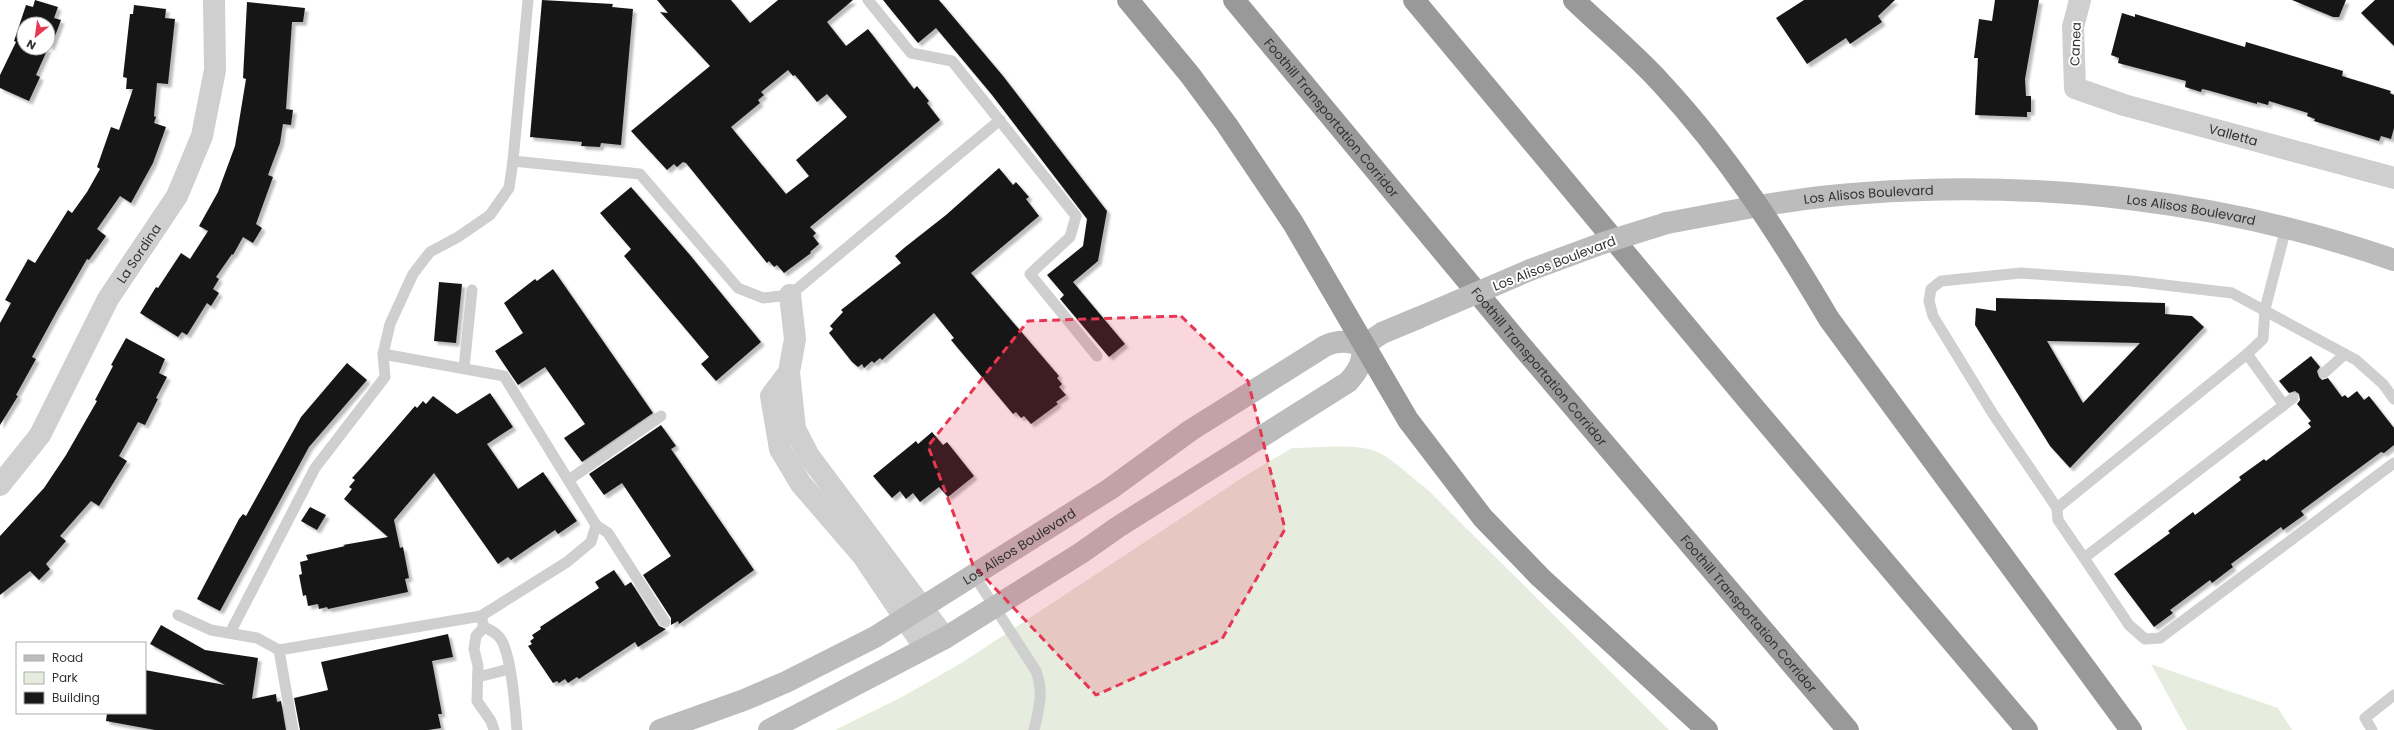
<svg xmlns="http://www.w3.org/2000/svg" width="2394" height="730" viewBox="0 0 2394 730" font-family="Poppins,sans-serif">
<defs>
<filter id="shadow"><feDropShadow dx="3.5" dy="3.5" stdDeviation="1" flood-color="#0004"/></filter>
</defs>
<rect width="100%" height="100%" fill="#fff"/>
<!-- green -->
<g fill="#e6ecde">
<path d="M 1292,448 C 1316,448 1353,443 1375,451 C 1391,457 1412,478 1427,489 L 1669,730 L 835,730 L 902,697 L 963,662 L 1245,476 Z"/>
<polygon points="2151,664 2278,708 2292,730 2187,730"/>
</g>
<!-- building -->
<g fill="#191919" fill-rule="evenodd" filter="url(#shadow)">
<path d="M 35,0 L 58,7 L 54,18 L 61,20 L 51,47 L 49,46 L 36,75 L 40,77 L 29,101 L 0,88 L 0,75 L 16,42 L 14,41 L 26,5 L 33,7 ZM 24,24 L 48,24 L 48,48 L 24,48 Z"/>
<polygon points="542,0 613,4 612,7 633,9 621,145 601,143 600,147 581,146 582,142 530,137"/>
<path d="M 657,0 L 731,0 L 750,23 L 778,0 L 853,0 L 827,22 L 846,46 L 868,29 L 914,89 L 917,86 L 929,101 L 927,103 L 940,120 L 810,227 L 816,233 L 813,236 L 819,244 L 810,252 L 811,253 L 784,273 L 777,265 L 774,267 L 769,261 L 767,263 L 686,163 L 683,162 L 677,167 L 674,164 L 667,170 L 631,131 L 710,66 L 660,12 L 668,13 ZM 788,70 L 793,76 L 795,75 L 817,102 L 827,94 L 847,117 L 796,160 L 809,176 L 786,194 L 731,127 L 760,103 L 758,100 L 764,95 L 761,92 Z"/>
<polygon points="883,0 939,0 1003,76 1107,211 1098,261 1073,282 1125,344 1109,357 1060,299 1064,295 1047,275 1083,246 1087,219 992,95 936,28 918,43"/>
<polygon points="1804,0 1895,0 1878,16 1882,22 1850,44 1846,38 1807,64 1776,18"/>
<polygon points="1995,0 2039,0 2025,79 2026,96 2031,96 2031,112 2027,112 2027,117 1975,115 1978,58 1974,58 1979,19 1992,21"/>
<polygon points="2292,0 2346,0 2339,17 2333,17"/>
<polygon points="2375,0 2394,0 2394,46 2361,13"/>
<polygon points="247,2 305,8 303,22 292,22 286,109 293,110 291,125 283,124 280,143 268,175 273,177 256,224 262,228 253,243 243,237 233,255 232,254 216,277 219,279 213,289 219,293 211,306 207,303 187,335 182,332 178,337 140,313 156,287 158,288 181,253 190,259 208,231 199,226 218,192 235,146 246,79 243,78"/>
<polygon points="134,5 166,9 165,18 175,19 168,84 157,83 154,116 156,117 154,123 166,127 153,163 131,203 120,196 97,229 106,236 89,260 87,259 56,313 32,357 36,359 16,395 18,396 0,425 0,323 11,303 5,300 28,259 35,263 68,210 72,213 87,192 100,169 97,167 111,127 119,130 133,89 126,89 127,78 123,77 130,14 133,14"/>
<polygon points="2122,13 2135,17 2135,14 2245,47 2246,42 2343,71 2342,76 2391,91 2390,93 2394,95 2394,128 2391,139 2381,136 2379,141 2314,121 2315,119 2307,116 2308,113 2269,101 2268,105 2257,102 2257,104 2207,90 2202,89 2201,92 2185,87 2186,81 2118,63 2119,58 2111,55"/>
<polygon points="999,168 1013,185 1016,182 1029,197 1026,199 1039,216 971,273 1059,376 1057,378 1062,384 1059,387 1066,395 1056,402 1058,404 1031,424 1024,416 1021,418 1016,412 1013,414 951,340 954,338 934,313 882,360 880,358 874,363 872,361 864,368 862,364 858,367 852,362 829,333 833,329 830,326 843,312 841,310 901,263 895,256 904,248 946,215"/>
<polygon points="631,187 690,255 761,342 716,381 701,364 709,357 624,256 631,249 600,213"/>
<polygon points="553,269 653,413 582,462 564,438 585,424 545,367 518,385 495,351 523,333 504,303 535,279 537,281"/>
<polygon points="439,282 462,284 456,343 434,341"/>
<path d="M 1996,298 L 2165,303 L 2165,314 L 2192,316 L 2204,327 L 2070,468 L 2050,446 L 1975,325 L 1976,308 L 1996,311 ZM 2047,341 L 2140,343 L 2083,403 Z"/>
<polygon points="126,338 165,359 159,373 167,377 156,398 158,399 145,425 138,422 119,456 127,461 99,506 91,501 60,536 66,541 46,564 50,569 39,580 30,571 0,595 0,536 44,488 66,455 97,401 95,400 113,366 111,365"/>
<polygon points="2311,356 2320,367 2317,371 2319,377 2322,380 2328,378 2342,397 2345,395 2348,398 2357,391 2364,400 2369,396 2394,428 2394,445 2384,453 2381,452 2301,511 2304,515 2283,530 2281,527 2231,564 2233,567 2212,583 2210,580 2170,610 2173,613 2154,627 2114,574 2170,533 2168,531 2193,512 2195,515 2241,480 2239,477 2264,459 2266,461 2311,427 2308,423 2311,421 2297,404 2300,400 2299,394 2295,391 2289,393 2279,381"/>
<polygon points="347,363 367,380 309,447 220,611 197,599 239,519 243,514 246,516 301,417"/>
<polygon points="490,393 513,427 487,444 518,489 543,472 577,521 558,534 555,530 511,560 508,557 498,564 434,473 394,520 400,548 403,547 409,578 405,579 408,592 328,609 327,607 319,609 318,604 308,606 306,595 303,596 299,575 302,574 300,562 308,560 306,555 345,546 343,545 388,537 344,499 352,489 349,487 355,480 352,478 363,466 415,406 417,408 423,401 426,404 433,396 457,414"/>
<polygon points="661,425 676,446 671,449 754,570 679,624 678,621 671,625 671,618 643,575 671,556 622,483 604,495 589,474"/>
<polygon points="932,432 943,445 947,442 974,476 948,497 939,487 920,502 913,493 906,499 900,491 892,498 873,476 916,441 918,444"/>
<polygon points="310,507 326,515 317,530 301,521"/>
<polygon points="614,570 625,586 631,582 659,626 666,629 638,647 635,642 579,679 577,677 568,683 565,679 559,683 557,681 553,683 528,646 532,644 530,641 534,638 532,635 541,629 540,627 599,588 595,582"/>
<polygon points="161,625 205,650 258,658 252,699 276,694 277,702 281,701 286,730 155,730 106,721 107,713 145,713 145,670 225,685 150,644"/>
<polygon points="448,634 453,657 432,661 442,714 438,714 441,728 428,730 300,730 294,698 328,690 321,662"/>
</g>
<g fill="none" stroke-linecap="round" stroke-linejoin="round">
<!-- lane -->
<g stroke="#cfcfcf" stroke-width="11">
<polyline points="528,0 513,161 640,174 738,288 763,298 790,295 1000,120"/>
<polyline points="868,0 911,53 952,61 1076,216 1070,237 1030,274 1097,356"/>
<polyline points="2286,228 2265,309 2263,339 2247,354 2057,508 2058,520 2084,558 2293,398"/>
<polyline points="383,354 390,324 413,274 430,252 458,237 490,215 509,188 513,161"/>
<polyline points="2247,354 2284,405"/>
<polyline points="464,368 472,290"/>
<polyline points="2324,373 2345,354"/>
<polyline points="570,479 661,416"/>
<polyline points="2057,508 1993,414 1933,316 1929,301 1931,289 1941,281 2021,273 2131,281 2232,293 2356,360 2383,384 2394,399"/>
<polyline points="596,525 608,533 665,622"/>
<polyline points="2084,558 2129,625 2145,639 2160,638 2394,463"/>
<path d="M 974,575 L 1036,671 C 1044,692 1039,709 1034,730"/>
<polyline points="178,615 211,630 257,638 279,650 293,730"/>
<path d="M 481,616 L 484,627 C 492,631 499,634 503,643 C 512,664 515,706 517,730"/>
<polyline points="484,627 476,636 474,649 478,666 477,701 491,721 494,730"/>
<polyline points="230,633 315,468 385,377 383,354 504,376 596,525 591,542 567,562 481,616 279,650"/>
<polyline points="478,677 509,669"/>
<polyline points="2372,730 2365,718 2394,695"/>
</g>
<!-- street -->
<g stroke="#cfcfcf" stroke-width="22">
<path id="s1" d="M 2080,0 L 2073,27 L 2075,88 L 2124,105 L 2394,178"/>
<polyline points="790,295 795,339 789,372 795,429 809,456 945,638"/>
<polyline points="789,372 771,396 780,449 801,484 863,556 925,648"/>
<path id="s2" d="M 0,485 L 40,435 L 108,299 L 177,196 L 202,136 L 215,70 L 214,0"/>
</g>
<!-- secondary -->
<g stroke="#bcbcbc" stroke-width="22">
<path id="s3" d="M 1667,223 C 1732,211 1798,197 1865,193 C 2044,180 2225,201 2394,260"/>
<polyline points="1530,270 1603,243"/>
<path id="s4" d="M 660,730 L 744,700 L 786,682 L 875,637 L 1110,489 L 1191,430 L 1325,346 C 1339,340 1349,341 1363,346"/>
<path d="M 769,730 L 945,638 L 1081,553 L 1118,527 L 1348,382 C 1359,370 1363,362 1363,346 L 1382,333 L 1418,318"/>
</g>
<!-- highway -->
<g stroke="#999" stroke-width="22">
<polyline points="1128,0 1190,75 1227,125 1293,223 1408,420 1483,518 1540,577 1707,730"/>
<path id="s5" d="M 1234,0 L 1519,343 L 1848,730"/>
<polyline points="1414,0 1751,404 2027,730"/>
<path d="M 1574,0 C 1603,28 1635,54 1662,84 C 1728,155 1780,236 1829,319 L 2131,730"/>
</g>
<!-- secondary-bridge -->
<g stroke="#bcbcbc" stroke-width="22">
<polyline points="1603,243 1667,223"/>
<polyline points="1418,318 1530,270"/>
</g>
</g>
<!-- marked area -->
<path fill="#e63753" fill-opacity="0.2" stroke="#e63753" stroke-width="3" stroke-dasharray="8 5" stroke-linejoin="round" d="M 1181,316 L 1248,381 L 1285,529 L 1222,639 L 1096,695 L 973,565 L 928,446 L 1028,321 Z"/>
<g text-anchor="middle" stroke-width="4" stroke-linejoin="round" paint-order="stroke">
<!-- street labels -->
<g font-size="13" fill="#323232" stroke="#fff">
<text transform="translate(2075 44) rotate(-88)" y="5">Canea</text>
<text dy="5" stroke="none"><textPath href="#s5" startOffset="153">Foothill Transportation Corridor</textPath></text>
<text dy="5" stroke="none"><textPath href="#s1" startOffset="254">Valletta</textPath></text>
<text dy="5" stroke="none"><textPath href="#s3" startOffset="204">Los Alisos Boulevard</textPath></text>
<text dy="5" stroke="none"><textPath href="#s3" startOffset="528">Los Alisos Boulevard</textPath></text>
<text dy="5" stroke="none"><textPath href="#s2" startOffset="271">La Sordina</textPath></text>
<text transform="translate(1554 263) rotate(-21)" y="5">Los Alisos Boulevard</text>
<text dy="5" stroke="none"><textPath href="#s5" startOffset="477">Foothill Transportation Corridor</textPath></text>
<text dy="5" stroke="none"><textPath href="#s4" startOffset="405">Los Alisos Boulevard</textPath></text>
<text dy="5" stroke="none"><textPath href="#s5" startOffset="801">Foothill Transportation Corridor</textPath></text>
</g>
</g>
<!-- legend -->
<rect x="16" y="642" width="130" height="72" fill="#ffffff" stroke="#adadad"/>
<rect x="24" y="655" width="20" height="6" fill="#bcbcbc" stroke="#adadad"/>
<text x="52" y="662" font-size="12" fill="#323232">Road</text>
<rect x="24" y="672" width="20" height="12" fill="#e6ecde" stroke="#adadad"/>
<text x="52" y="682" font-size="12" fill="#323232">Park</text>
<rect x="24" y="692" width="20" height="12" fill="#191919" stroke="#adadad"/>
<text x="52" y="702" font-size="12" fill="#323232">Building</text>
<!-- north arrow -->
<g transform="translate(36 36) rotate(209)"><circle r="19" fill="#ffffff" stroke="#adadad"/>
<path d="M0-3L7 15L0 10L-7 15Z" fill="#e63753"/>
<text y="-6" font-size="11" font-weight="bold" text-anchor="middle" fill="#323232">N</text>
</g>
</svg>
